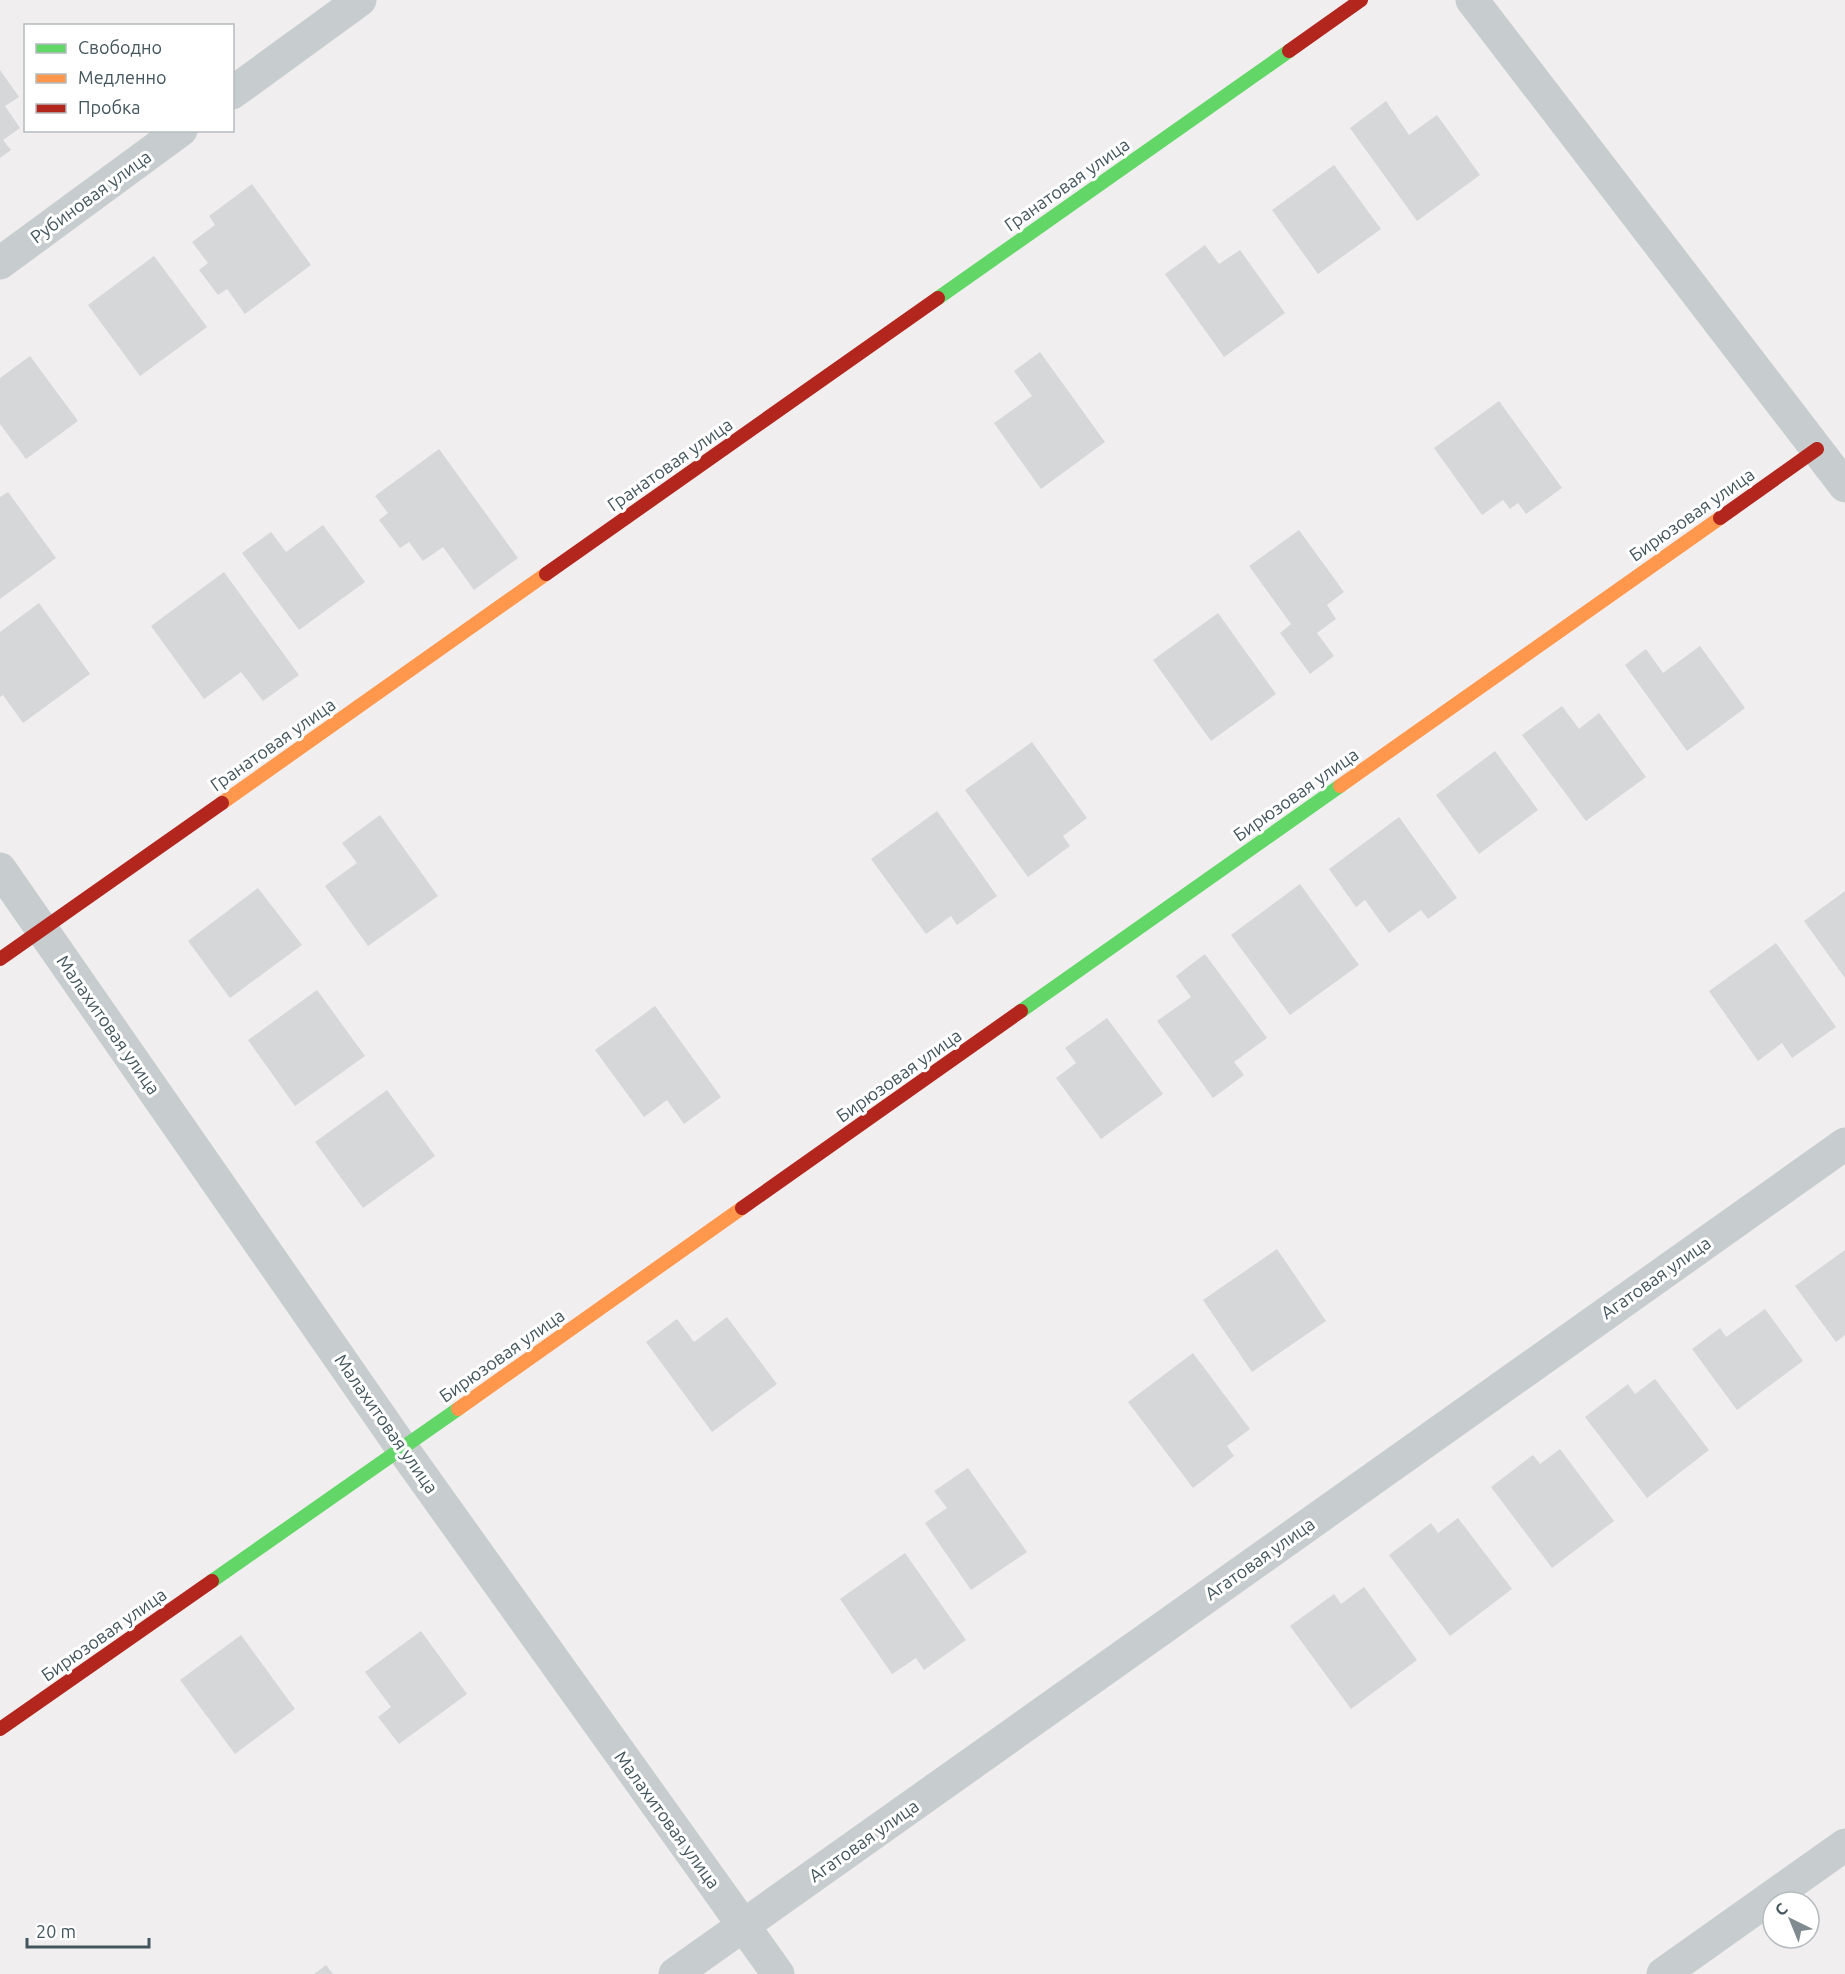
<svg xmlns="http://www.w3.org/2000/svg" width="1845" height="1974" viewBox="0 0 1845 1974" font-family="Ubuntu,sans-serif">
<rect width="100%" height="100%" fill="#f0eeef"/>
<!-- building -->
<g fill="#d6d7d9">
<polygon points="0,70 19,97 5,106 20,128 3,140 11,150 0,158"/>
<polygon points="1386,101 1409,135 1437,115 1480,175 1417,221 1350,128"/>
<polygon points="1334,165 1381,229 1318,274 1272,210"/>
<polygon points="252,184 311,265 245,314 227,289 218,295 199,270 208,263 192,242 215,225 209,216"/>
<polygon points="1205,245 1219,264 1240,250 1285,313 1224,357 1165,274"/>
<polygon points="154,256 207,327 140,376 88,305"/>
<polygon points="1040,352 1105,442 1041,489 994,423 1032,396 1014,371"/>
<polygon points="30,356 78,421 26,459 0,424 0,378"/>
<polygon points="1499,401 1562,488 1526,514 1518,503 1510,509 1503,500 1482,515 1434,448"/>
<polygon points="439,449 518,558 474,590 443,547 423,561 409,542 400,548 379,520 388,513 375,496"/>
<polygon points="8,492 56,558 0,599 0,497"/>
<polygon points="323,525 365,582 299,630 242,553 271,532 286,552"/>
<polygon points="1299,530 1344,592 1327,605 1336,619 1317,633 1334,656 1310,674 1280,633 1291,624 1249,566"/>
<polygon points="224,572 299,675 263,701 241,672 204,699 151,626"/>
<polygon points="39,603 90,674 23,723 3,695 0,697 0,632"/>
<polygon points="1218,613 1276,694 1211,741 1153,660"/>
<polygon points="1700,646 1745,708 1687,751 1625,665 1646,649 1663,673"/>
<polygon points="1562,706 1579,729 1599,713 1646,777 1586,821 1522,735"/>
<polygon points="1032,742 1087,818 1063,836 1070,846 1028,877 965,790"/>
<polygon points="1495,751 1538,810 1479,854 1436,795"/>
<polygon points="937,811 997,896 957,925 951,916 926,934 871,859"/>
<polygon points="380,815 438,896 368,946 325,886 357,863 342,843"/>
<polygon points="1399,817 1457,898 1428,919 1421,910 1389,933 1365,900 1356,907 1329,869"/>
<polygon points="1300,884 1359,965 1290,1015 1231,935"/>
<polygon points="258,888 302,945 230,998 188,941"/>
<polygon points="1845,891 1845,978 1804,921"/>
<polygon points="1776,943 1836,1027 1792,1058 1782,1043 1758,1061 1709,991"/>
<polygon points="1205,954 1267,1038 1234,1062 1244,1075 1213,1098 1157,1021 1191,997 1176,976"/>
<polygon points="317,990 365,1056 295,1106 248,1040"/>
<polygon points="655,1006 721,1097 684,1124 667,1100 644,1117 595,1050"/>
<polygon points="1107,1018 1163,1094 1101,1139 1056,1078 1076,1063 1065,1048"/>
<polygon points="387,1090 435,1156 363,1208 315,1142"/>
<polygon points="1277,1249 1326,1321 1252,1372 1203,1300"/>
<polygon points="1845,1250 1845,1335 1836,1342 1795,1286"/>
<polygon points="1765,1309 1803,1361 1737,1410 1692,1349 1720,1328 1726,1337"/>
<polygon points="727,1317 777,1384 712,1432 646,1342 677,1319 694,1342"/>
<polygon points="1193,1353 1250,1429 1227,1446 1234,1456 1193,1488 1128,1402"/>
<polygon points="1655,1379 1709,1450 1647,1498 1585,1417 1628,1384 1635,1394"/>
<polygon points="1560,1449 1614,1521 1552,1568 1491,1487 1533,1455 1540,1464"/>
<polygon points="968,1468 1027,1552 971,1590 925,1523 947,1508 934,1491"/>
<polygon points="1458,1518 1512,1589 1450,1636 1389,1555 1431,1523 1438,1533"/>
<polygon points="905,1553 966,1640 924,1670 916,1658 892,1674 840,1599"/>
<polygon points="1364,1587 1417,1660 1351,1709 1290,1626 1334,1594 1341,1604"/>
<polygon points="421,1631 467,1694 399,1744 378,1717 391,1707 365,1672"/>
<polygon points="241,1635 295,1709 235,1754 180,1680"/>
<polygon points="326,1965 333,1974 314,1974"/>
</g>
<g fill="none" stroke-linecap="round" stroke-linejoin="round">
<!-- street -->
<g stroke="#c7ccce" stroke-width="33">
<polyline points="1472,0 1845,486"/>
<polyline points="232,93 360,0"/>
<polyline points="0,263 181,130"/>
<polyline points="0,869 402,1448 778,1974"/>
<polyline points="675,1974 1845,1144"/>
<polyline points="1663,1974 1845,1845"/>
</g>
<!-- fast -->
<g stroke="#63d668" stroke-width="14">
<polyline points="938,298 1289,51"/>
<polyline points="1021,1011 1340,786"/>
<polyline points="212,1581 458,1409"/>
</g>
<!-- slow -->
<g stroke="#ff974d" stroke-width="14">
<polyline points="1340,786 1720,518"/>
<polyline points="222,803 546,574"/>
<polyline points="458,1409 742,1208"/>
</g>
<!-- jam -->
<g stroke="#b3261e" stroke-width="14">
<polyline points="1289,51 1361,0"/>
<polyline points="1720,518 1817,449"/>
<polyline points="546,574 938,298"/>
<polyline points="0,959 222,803"/>
<polyline points="742,1208 1021,1011"/>
<polyline points="0,1729 212,1581"/>
</g>
</g>
<g text-anchor="middle" stroke-width="6" stroke-linejoin="round" paint-order="stroke">
<!-- street labels -->
<g font-size="18" fill="#44565d" stroke="#fff">
<text transform="translate(1067 185) rotate(-35)" y="6">Гранатовая улица</text>
<text transform="translate(91 197) rotate(-36)" y="6">Рубиновая улица</text>
<text transform="translate(670 465) rotate(-35)" y="6">Гранатовая улица</text>
<text transform="translate(1692 515) rotate(-35)" y="6">Бирюзовая улица</text>
<text transform="translate(273 745) rotate(-35)" y="6">Гранатовая улица</text>
<text transform="translate(1296 795) rotate(-35)" y="6">Бирюзовая улица</text>
<text transform="translate(108 1025) rotate(55)" y="6">Малахитовая улица</text>
<text transform="translate(899 1076) rotate(-35)" y="6">Бирюзовая улица</text>
<text transform="translate(1656 1278) rotate(-35)" y="6">Агатовая улица</text>
<text transform="translate(502 1356) rotate(-35)" y="6">Бирюзовая улица</text>
<text transform="translate(386 1424) rotate(55)" y="6">Малахитовая улица</text>
<text transform="translate(1260 1559) rotate(-35)" y="6">Агатовая улица</text>
<text transform="translate(104 1635) rotate(-35)" y="6">Бирюзовая улица</text>
<text transform="translate(667 1820) rotate(54)" y="6">Малахитовая улица</text>
<text transform="translate(864 1841) rotate(-35)" y="6">Агатовая улица</text>
</g>
</g>
<!-- legend -->
<rect x="24" y="24" width="210" height="108" fill="#ffffff" stroke="#b4bbbe" stroke-width="1.5"/>
<rect x="36" y="44" width="30" height="9" fill="#63d668" stroke="#b4bbbe" stroke-width="1.5"/>
<text x="78" y="54" font-size="18" fill="#44565d">Свободно</text>
<rect x="36" y="74" width="30" height="9" fill="#ff974d" stroke="#b4bbbe" stroke-width="1.5"/>
<text x="78" y="84" font-size="18" fill="#44565d">Медленно</text>
<rect x="36" y="104" width="30" height="9" fill="#b3261e" stroke="#b4bbbe" stroke-width="1.5"/>
<text x="78" y="114" font-size="18" fill="#44565d">Пробка</text>
<!-- north arrow -->
<g transform="translate(1791 1920) rotate(317)"><circle r="28" fill="#ffffff" stroke="#b4bbbe" stroke-width="1.5"/>
<path d="M0-4.5L10 22L0 15L-10 22Z" fill="#808b90"/>
<text y="-9" font-size="16" font-weight="bold" text-anchor="middle" fill="#44565d">С</text>
</g>
<!-- scale -->
<path d="M27 1938v9h122v-9" fill="none" stroke="#44565d" stroke-width="3"/>
<text x="36" y="1938" font-size="18" fill="#44565d" stroke="#ffffff" stroke-width="4.5" paint-order="stroke">20 m</text>
</svg>
